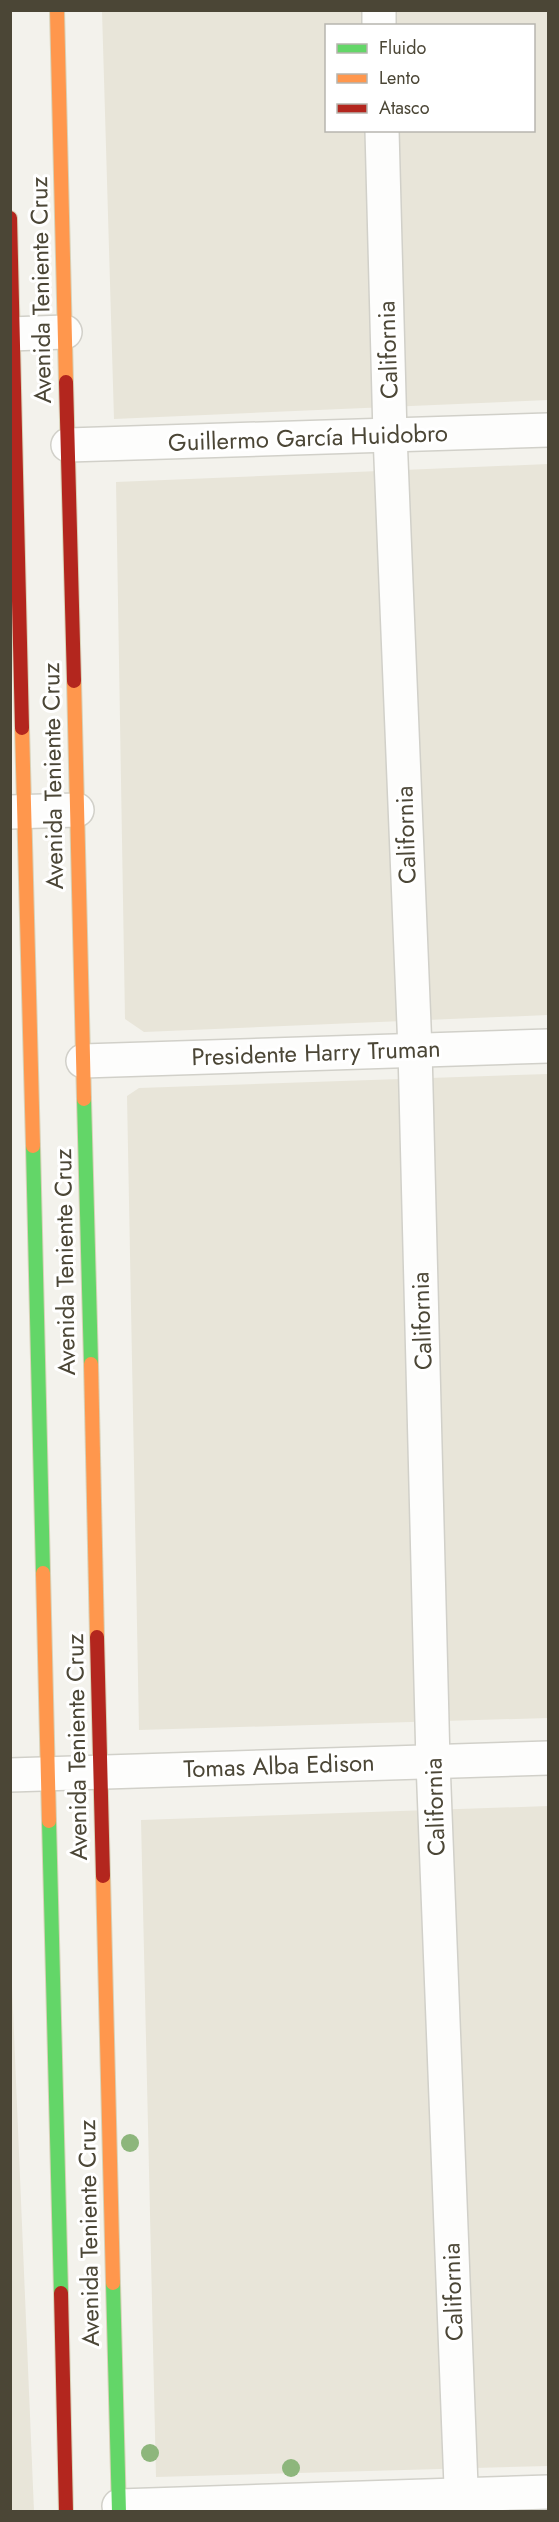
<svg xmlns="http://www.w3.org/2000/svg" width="559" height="2522" viewBox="0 0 559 2522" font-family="Jost,sans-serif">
<rect width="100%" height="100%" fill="#f3f2ec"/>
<!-- residential -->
<g fill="#e8e5d9" fill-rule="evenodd">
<path d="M 102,11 L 548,11 L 548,400 L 114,419 ZM 326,26 L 534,26 L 534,130 L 326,130 Z"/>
<polygon points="548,464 548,1015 144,1032 125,1019 116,482"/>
<polygon points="548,1074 548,1718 139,1730 127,1096 139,1088"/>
<polygon points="548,1806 548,2466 156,2477 141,1820"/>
<polygon points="11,1962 34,2511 34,2512 10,2511"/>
</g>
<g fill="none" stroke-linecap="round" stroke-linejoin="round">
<!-- street casing -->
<g stroke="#d1d0c9" stroke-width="36">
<g id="street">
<polyline points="379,10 379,26"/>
<polyline points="382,130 390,435 415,1050 433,1762 462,2512"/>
<polyline points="10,334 65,332"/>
<polyline points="68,445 548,430"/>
<polyline points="10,812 77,810"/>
<polyline points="83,1061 548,1046"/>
<polyline points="10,1775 548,1758"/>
<polyline points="119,2506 548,2492"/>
</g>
</g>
<!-- fast casing -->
<g stroke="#d8d2b8" stroke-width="16">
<g id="fast">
<polyline points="84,1099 91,1364"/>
<polyline points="33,1146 43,1573"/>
<polyline points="49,1821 61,2293"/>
<polyline points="113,2283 119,2512"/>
</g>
</g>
<!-- slow casing -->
<g stroke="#d8d2b8" stroke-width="16">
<g id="slow">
<polyline points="57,10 66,382"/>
<polyline points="74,681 84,1099"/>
<polyline points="22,728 33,1146"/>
<polyline points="91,1364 97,1637"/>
<polyline points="43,1573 49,1821"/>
<polyline points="103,1876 113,2283"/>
</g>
</g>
<!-- jam casing -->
<g stroke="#d8d2b8" stroke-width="16">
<g id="jam">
<polyline points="10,218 22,728"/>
<polyline points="66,382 74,681"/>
<polyline points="97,1637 103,1876"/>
<polyline points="61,2293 66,2512"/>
</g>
</g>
<!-- street -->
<use href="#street" stroke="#fdfdfc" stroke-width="33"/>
<!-- fast -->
<use href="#fast" stroke="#63d668" stroke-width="14"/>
<!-- slow -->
<use href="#slow" stroke="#ff974d" stroke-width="14"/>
<!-- jam -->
<use href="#jam" stroke="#b3261e" stroke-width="14"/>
</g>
<!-- trees -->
<g fill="#8db67c">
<circle cx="130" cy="2143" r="9"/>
<circle cx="150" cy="2453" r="9"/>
<circle cx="291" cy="2468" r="9"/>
</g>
<g text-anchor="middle" stroke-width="6" stroke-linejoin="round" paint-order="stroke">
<!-- street labels -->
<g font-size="24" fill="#4b4636" stroke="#fff">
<text transform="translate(41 290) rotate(-91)" y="8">Avenida Teniente Cruz</text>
<text transform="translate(388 350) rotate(-92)" y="8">California</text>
<text transform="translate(308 438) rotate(-2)" y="8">Guillermo García Huidobro</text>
<text transform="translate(53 776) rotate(-91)" y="8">Avenida Teniente Cruz</text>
<text transform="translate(406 835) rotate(-92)" y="8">California</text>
<text transform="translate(316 1053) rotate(-2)" y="8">Presidente Harry Truman</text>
<text transform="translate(65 1262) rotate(-91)" y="8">Avenida Teniente Cruz</text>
<text transform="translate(422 1321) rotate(-92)" y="8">California</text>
<text transform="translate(77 1747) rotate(-91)" y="8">Avenida Teniente Cruz</text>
<text transform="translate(279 1766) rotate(-2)" y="8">Tomas Alba Edison</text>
<text transform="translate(435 1807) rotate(-92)" y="8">California</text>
<text transform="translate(89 2233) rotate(-91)" y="8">Avenida Teniente Cruz</text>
<text transform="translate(453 2292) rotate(-92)" y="8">California</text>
</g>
</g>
<!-- border -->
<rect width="559" height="2522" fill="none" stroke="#4b4636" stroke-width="24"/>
<!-- legend -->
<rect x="325" y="24" width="210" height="108" fill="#ffffff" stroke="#b7b5af" stroke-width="1.5"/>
<rect x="337" y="44" width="30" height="9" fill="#63d668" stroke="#b7b5af" stroke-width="1.5"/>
<text x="379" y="54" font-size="18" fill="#4b4636">Fluido</text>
<rect x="337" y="74" width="30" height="9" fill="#ff974d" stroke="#b7b5af" stroke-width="1.5"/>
<text x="379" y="84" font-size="18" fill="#4b4636">Lento</text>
<rect x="337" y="104" width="30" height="9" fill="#b3261e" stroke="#b7b5af" stroke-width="1.5"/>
<text x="379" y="114" font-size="18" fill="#4b4636">Atasco</text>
</svg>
